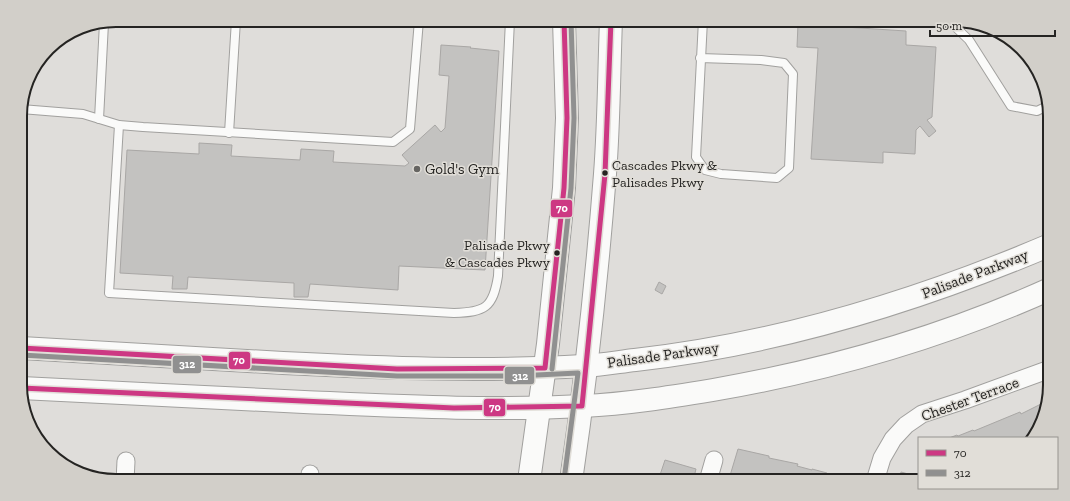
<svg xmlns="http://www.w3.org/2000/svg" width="1070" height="501" viewBox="0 0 1070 501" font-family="'Zilla Slab',serif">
<rect width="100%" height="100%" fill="#dfddda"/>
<!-- building -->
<g fill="#c3c2c0" stroke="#a9a7a5">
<polygon points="798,24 906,31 906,45 936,47 932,117 927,120 936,131 929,137 920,126 916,130 915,154 883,152 883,163 811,159 818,48 797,47"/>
<polygon points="441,45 471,47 470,48 499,51 485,270 399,266 398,290 310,284 308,297 294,297 294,283 188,277 187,289 172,289 173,276 120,273 127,150 199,154 199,143 232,145 231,156 300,160 301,149 334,151 333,162 405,166 409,163 402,155 435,125 441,132 445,128 449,76 439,75"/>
<polygon points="659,282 666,286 662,294 655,290"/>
<polygon points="1047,401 1043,422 1029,438 949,438 957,435 958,436 973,430 974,431 1020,412 1021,414"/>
<polygon points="738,449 769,456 769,458 798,464 797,466 812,470 812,469 827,473 827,476 841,480 842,478 854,481 736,481 729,479"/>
<polygon points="665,460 696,469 693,481 661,481 662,476 660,475"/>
<polygon points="901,472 919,477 919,481 899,481"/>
</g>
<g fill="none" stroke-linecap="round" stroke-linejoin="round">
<!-- service casing -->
<g stroke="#a1a09e" stroke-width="10">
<g id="service">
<polyline points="948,20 969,40 1011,106 1037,111 1049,105"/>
<polyline points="700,58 761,60 784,63 793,74 789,168 777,178 721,174 705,170 696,157 703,20"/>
<polyline points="21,109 83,114 119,125 143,127 393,142 410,129 419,20"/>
<polyline points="99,119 104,23"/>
<path d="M 119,125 L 109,293 L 454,313 C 485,312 493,308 498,276 L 510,20"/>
<polyline points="229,133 236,20"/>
</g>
</g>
<!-- minor casing -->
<g stroke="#a1a09e" stroke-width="19">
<g id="minor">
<polyline points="125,481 126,461"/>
<polyline points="310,481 310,474"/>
<polyline points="708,481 714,460"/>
<polyline points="875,481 882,458 893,439 906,425 922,414 965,400 1050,369"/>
</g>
</g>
<!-- secondary casing -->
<g stroke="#a1a09e" stroke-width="24">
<g id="secondary">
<path d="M 21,348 C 108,353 196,358 283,363 C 383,368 483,372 583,366 C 600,365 618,362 635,360 C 778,344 918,301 1050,245"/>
<path d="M 21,388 C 115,393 210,397 304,402 C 397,406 490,411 583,406 C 627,404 670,397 713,390 C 828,370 943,337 1050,289"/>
<polyline points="529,481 548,344 564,188 567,118 564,20"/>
<path d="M 571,481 C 586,379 597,277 605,174 C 609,123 609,71 611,20"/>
</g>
</g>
<!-- service -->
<use href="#service" stroke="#fafaf9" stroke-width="8"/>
<!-- minor -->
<use href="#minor" stroke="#fafaf9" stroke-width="17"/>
<!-- secondary -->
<use href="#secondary" stroke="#fafaf9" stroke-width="22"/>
<!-- bus-1 casing -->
<g stroke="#e1ded8" stroke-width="8">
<g id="bus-1">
<polyline points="21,348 397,369 545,368 564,188 567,118 564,20"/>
<polyline points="21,388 454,408 582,406 605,174 611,20"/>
</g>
</g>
<!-- bus-2 casing -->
<g stroke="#e1ded8" stroke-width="8">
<g id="bus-2">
<polyline points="21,355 397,376 516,376 578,373 564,480"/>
<polyline points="552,369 571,188 574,118 571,20"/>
</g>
</g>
<!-- bus-1 -->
<use href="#bus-1" stroke="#cd3883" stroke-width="5"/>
<!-- bus-2 -->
<use href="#bus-2" stroke="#909090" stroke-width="5"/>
</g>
<!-- markers -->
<circle fill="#666562" stroke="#e1ded8" stroke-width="1.5" cx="417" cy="169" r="4"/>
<g fill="#252422" stroke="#e1ded8" stroke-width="1.5">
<circle cx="605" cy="173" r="3.5"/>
<circle cx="557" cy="253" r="3.5"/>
</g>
<g text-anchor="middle" stroke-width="3" stroke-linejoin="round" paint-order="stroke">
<!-- bus labels -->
<g font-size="14" fill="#252422" stroke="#e1ded8" text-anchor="start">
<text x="612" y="170">Cascades Pkwy &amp;<tspan x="612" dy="17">Palisades Pkwy</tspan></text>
<text x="550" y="250" text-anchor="end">Palisade Pkwy<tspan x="550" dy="17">&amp; Cascades Pkwy</tspan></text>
</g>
<!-- poi labels -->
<g font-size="15" fill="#252422" stroke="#e1ded8" text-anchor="start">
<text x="425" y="174">Gold's Gym</text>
</g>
<!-- street labels -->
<g font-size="15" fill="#252422" stroke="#e1ded8">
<text transform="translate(975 274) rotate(-21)" y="5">Palisade Parkway</text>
<text transform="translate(663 355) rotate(-8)" y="5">Palisade Parkway</text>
<text transform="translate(970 399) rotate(-20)" y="5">Chester Terrace</text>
</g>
</g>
<!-- crop -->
<path d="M0 0H1070V501H0ZM116 27H954A89 89 0 0 1 1043 116V385A89 89 0 0 1 954 474H116A89 89 0 0 1 27 385V116A89 89 0 0 1 116 27Z" fill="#d2cfc9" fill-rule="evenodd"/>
<path fill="none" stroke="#252422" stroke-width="2" d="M116 27H954A89 89 0 0 1 1043 116V385A89 89 0 0 1 954 474H116A89 89 0 0 1 27 385V116A89 89 0 0 1 116 27Z"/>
<g stroke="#e1ded8" stroke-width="1.5">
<rect x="550" y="199" width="23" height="19" rx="4" fill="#cd3883"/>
<rect x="228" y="351" width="23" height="19" rx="4" fill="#cd3883"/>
<rect x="172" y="355" width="30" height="19" rx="4" fill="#909090"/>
<rect x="504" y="366" width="31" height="19" rx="4" fill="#909090"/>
<rect x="483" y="398" width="23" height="19" rx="4" fill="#cd3883"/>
</g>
<g font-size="11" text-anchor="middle" font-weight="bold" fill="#fff">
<text x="562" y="212">70</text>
<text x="239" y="364">70</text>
<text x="187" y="368">312</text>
<text x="520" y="380">312</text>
<text x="495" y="411">70</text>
</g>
<!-- legend -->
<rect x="918" y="437" width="140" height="52" fill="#e1ded8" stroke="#96948f"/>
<rect x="926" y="450" width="20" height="6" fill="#cd3883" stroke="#96948f"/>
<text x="954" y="457" font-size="12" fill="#252422">70</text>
<rect x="926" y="470" width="20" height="6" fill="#909090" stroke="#96948f"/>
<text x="954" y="477" font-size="12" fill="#252422">312</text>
<!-- scale -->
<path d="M930 30v6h125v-6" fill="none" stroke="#252422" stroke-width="2"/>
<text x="936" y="30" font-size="12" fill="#252422" stroke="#e1ded8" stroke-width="3" paint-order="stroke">50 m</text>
</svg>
